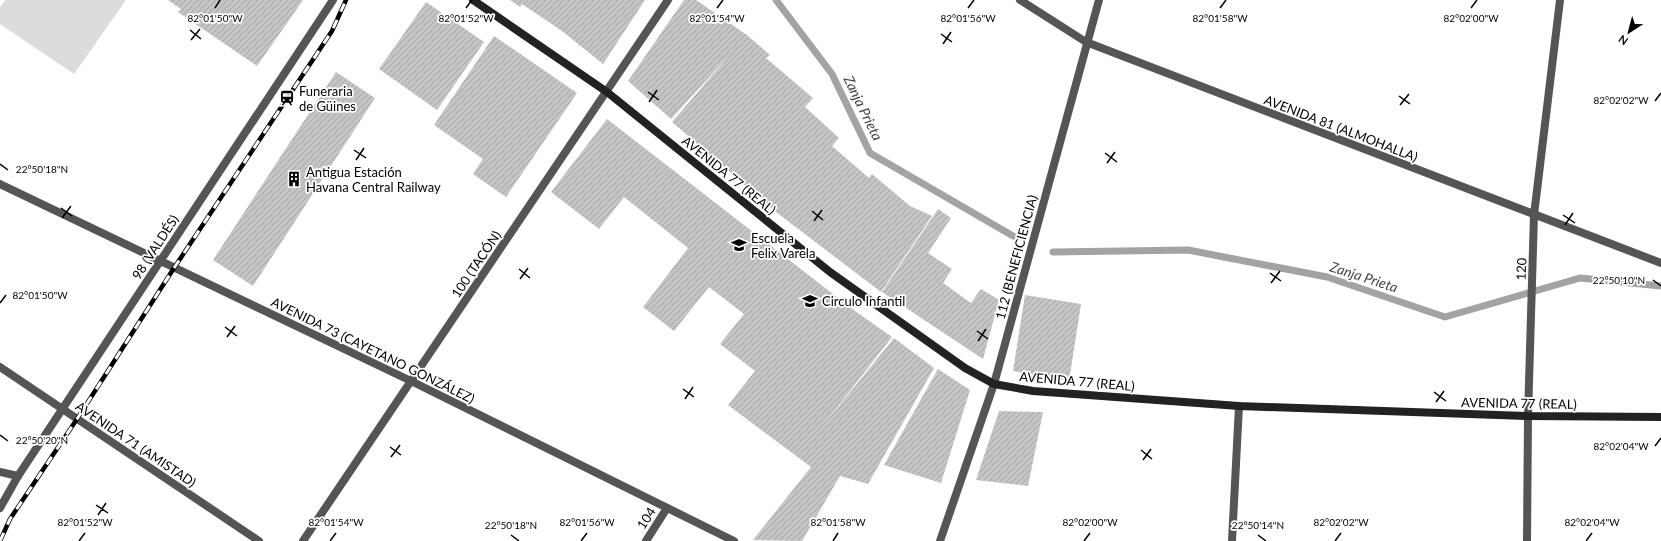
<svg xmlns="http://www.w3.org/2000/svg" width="1661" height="541" viewBox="0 0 1661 541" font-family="Lato,sans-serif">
<defs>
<pattern id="building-hatch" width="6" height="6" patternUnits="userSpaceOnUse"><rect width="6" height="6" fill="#c4c4c4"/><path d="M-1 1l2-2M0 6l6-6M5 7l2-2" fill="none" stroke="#a7a7a7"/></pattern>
</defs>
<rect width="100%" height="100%" fill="#fff"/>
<!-- green -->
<polygon fill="#dcdcdc" points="5,0 126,0 74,74 0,24 0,7"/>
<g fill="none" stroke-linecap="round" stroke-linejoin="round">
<!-- stream -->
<g stroke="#a3a3a3" stroke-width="7">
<polyline points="776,0 832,74 870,153 1013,236"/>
<polyline points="1053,252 1188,250 1327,277 1445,317 1580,278 1661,286"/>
</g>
</g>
<!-- building -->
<g fill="url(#building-hatch)">
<polygon points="168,0 303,0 257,66 178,12 181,9"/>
<polygon points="510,0 645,0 603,64 562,31 522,4 520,7"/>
<polygon points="684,0 696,0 747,35 770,55 766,58 813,98 805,107 839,138 832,146 869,178 872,174 910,206 932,216 881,292 776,212 672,122 733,51 671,119 628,81"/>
<polygon points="426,2 484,42 437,110 379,69"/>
<polygon points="494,36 577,93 506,197 473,174 483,159 434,125"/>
<polygon points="336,72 375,98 253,286 213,260"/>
<polygon points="607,119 855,311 892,337 821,428 894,338 934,368 868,484 840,476 802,541 753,540 811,467 728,405 755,371 720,344 744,314 709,287 674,331 643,307 688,248 624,197 599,229 551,192"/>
<polygon points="938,209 951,218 928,253 952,269 943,283 971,303 981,289 999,300 983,359 882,292"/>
<polygon points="1025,295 1081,304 1069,381 1013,371"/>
<polygon points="938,369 970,390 941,483 884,465"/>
<polygon points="999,411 1043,412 1028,486 976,480"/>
</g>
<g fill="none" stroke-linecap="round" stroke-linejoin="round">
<!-- minor -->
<g stroke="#555" stroke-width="8">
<polyline points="1020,0 1086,42 1661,263"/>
<polyline points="0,184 411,381 734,541"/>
<polyline points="0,367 259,541"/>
<polyline points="0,508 18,476"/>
<polyline points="303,541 668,0"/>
<polyline points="646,541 667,508"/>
<polyline points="1232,541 1239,406"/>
<polyline points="1527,541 1528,416 1534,215 1560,0"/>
</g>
<!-- tertiary -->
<g stroke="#555" stroke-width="8">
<polyline points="0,472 18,476 333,0"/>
<polyline points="940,541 994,384 1099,0"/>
</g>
<!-- secondary -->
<polyline stroke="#222" stroke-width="8" points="473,0 607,92 830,272 965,368 994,384 1033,391 1239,406 1528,416 1661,417"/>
<!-- rail casing -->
<g stroke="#000" stroke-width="4.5">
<polyline id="rail" points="0,541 10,519 77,419 174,268 332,31 346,0"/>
</g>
<!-- rail -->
<use href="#rail" stroke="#fff" stroke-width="3" stroke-dasharray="9" stroke-linecap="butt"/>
</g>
<!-- ticks -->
<path fill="none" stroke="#000" stroke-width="1.5" d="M 215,8 L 220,0M 466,8 L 472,0M 717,8 L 723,0M 968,8 L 974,0M 1220,8 L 1226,0M 1471,8 L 1477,0M 190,30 L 201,39M 941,34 L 952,42M 191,40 L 200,29M 943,44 L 951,32M 648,92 L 659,100M 1399,96 L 1410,104M 1655,101 L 1661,93M 649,102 L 657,90M 1400,105 L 1409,94M 354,150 L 366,158M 1105,153 L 1117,162M 356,160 L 364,148M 1107,163 L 1115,152M 0,164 L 8,170M 61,208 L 72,216M 812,211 L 823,220M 1563,215 L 1575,223M 62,218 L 71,206M 814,221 L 822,210M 1565,225 L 1573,213M 519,269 L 530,278M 1270,273 L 1281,281M 520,279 L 528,268M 1653,280 L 1661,286M 1271,283 L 1280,271M 0,303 L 6,295M 225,327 L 237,336M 977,331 L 988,339M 227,337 L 235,326M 978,341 L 986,329M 683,389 L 694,397M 1434,392 L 1446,401M 685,399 L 693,387M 1436,402 L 1444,391M 0,435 L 8,441M 1655,446 L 1661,438M 390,447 L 401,455M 1141,450 L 1152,459M 391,457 L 400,445M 1143,460 L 1151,449M 96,505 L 108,513M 98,515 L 106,503M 511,535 L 519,541M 1258,535 L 1266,541M 79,541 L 85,533M 330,541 L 336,533M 581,541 L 587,533M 833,541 L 838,533M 1084,541 L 1090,533M 1335,541 L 1341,533M 1586,541 L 1592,533"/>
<!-- icons -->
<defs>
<g id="station-bare" transform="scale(1.2)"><path d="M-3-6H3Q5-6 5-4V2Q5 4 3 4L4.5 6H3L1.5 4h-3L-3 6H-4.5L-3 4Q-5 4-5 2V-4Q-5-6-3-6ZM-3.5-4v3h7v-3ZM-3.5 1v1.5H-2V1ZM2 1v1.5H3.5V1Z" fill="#000" stroke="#fff" stroke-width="2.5" paint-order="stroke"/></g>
<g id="building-bare" transform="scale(1.2)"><path d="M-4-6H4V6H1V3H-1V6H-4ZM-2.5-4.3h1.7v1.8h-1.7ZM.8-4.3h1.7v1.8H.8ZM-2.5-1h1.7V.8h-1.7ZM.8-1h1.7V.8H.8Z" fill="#000" stroke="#fff" stroke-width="2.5" paint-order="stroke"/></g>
<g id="school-bare" transform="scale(1.2)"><path d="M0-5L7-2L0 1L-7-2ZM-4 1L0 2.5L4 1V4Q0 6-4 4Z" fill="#000" stroke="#fff" stroke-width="2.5" paint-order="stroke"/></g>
</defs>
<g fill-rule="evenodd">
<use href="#station-bare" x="287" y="98"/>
<use href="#building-bare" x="294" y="179"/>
<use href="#school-bare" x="739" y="245"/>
<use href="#school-bare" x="810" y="301"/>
</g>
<g text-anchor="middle" stroke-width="3.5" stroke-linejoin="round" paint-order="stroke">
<!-- poi labels -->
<g font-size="13" fill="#000" stroke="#fff" text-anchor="start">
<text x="299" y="96">Funeraria<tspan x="299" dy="15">de Güines</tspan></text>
<text x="306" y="177">Antigua Estación<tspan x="306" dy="15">Havana Central Railway</tspan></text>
<text x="751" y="243">Escuela<tspan x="751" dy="15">Felix Varela</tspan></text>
<text x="822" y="306">Circulo Infantil</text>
</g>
<!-- street labels -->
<g font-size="13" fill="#000" stroke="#fff">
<text transform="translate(1341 128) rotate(21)" y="5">AVENIDA 81 (ALMOHALLA)</text>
<text transform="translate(729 175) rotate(39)" y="5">AVENIDA 77 (REAL)</text>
<text transform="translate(155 247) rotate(-57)" y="5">98 (VALDÉS)</text>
<text transform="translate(1016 257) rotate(-75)" y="5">112 (BENEFICIENCIA)</text>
<text transform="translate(476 264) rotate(-56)" y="5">100 (TACÓN)</text>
<text transform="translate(1521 269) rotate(-88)" y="5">120</text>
<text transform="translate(373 350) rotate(26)" y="5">AVENIDA 73 (CAYETANO GONZÁLEZ)</text>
<text transform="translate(1077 381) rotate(5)" y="5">AVENIDA 77 (REAL)</text>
<text transform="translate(1519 403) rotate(1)" y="5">AVENIDA 77 (REAL)</text>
<text transform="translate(136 444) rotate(34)" y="5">AVENIDA 71 (AMISTAD)</text>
<text transform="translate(646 518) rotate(-57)" y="5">104</text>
</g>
<!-- water labels -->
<g font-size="14" font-style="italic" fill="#444" stroke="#fff">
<text transform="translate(863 108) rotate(64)" y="5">Zanja Prieta</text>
<text transform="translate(1364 277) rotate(18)" y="5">Zanja Prieta</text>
</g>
</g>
<g font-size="10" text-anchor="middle" fill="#000" stroke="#fff" stroke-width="3.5" stroke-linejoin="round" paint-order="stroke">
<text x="215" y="22">82°01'50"W</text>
<text x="466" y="22">82°01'52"W</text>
<text x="717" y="22">82°01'54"W</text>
<text x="968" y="22">82°01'56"W</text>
<text x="1220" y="22">82°01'58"W</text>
<text x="1471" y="22">82°02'00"W</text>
<text x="1621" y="104">82°02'02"W</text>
<text x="42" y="173">22°50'18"N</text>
<text x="1619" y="284">22°50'10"N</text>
<text x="40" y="299">82°01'50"W</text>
<text x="42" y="444">22°50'20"N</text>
<text x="1621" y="450">82°02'04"W</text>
<text x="85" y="526">82°01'52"W</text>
<text x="336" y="526">82°01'54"W</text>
<text x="587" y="526">82°01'56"W</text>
<text x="838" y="526">82°01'58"W</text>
<text x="1090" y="526">82°02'00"W</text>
<text x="1341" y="526">82°02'02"W</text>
<text x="1592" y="526">82°02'04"W</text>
<text x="511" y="529">22°50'18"N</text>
<text x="1258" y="529">22°50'14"N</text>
</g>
<!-- north arrow -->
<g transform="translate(1629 32) rotate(216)" stroke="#ffffff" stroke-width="3" paint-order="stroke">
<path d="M0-3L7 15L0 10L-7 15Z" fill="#000000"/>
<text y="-6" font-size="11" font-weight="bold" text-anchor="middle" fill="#000000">N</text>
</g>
</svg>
